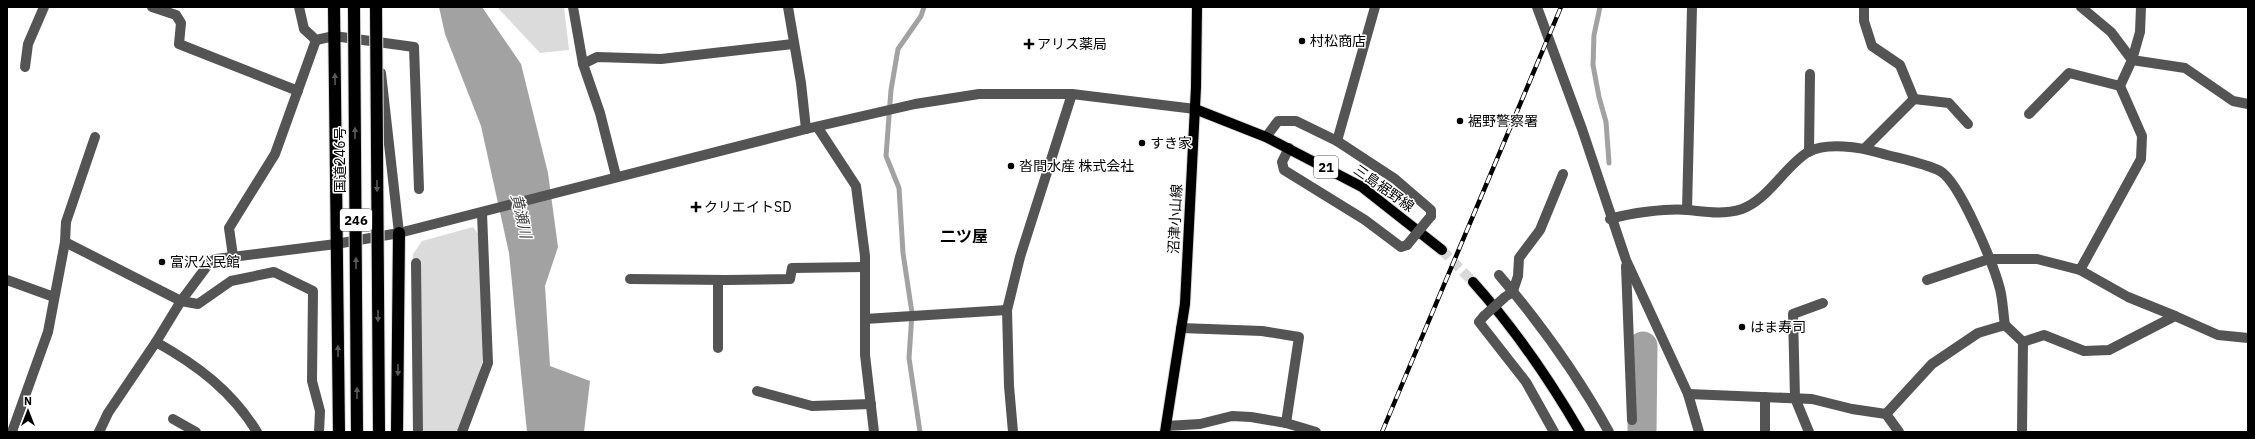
<svg xmlns="http://www.w3.org/2000/svg" width="2255" height="439" viewBox="0 0 2255 439" font-family="'IBM Plex Sans','Noto Sans JP',sans-serif">
<rect width="100%" height="100%" fill="#fff"/>
<!-- green -->
<g fill="#dbdbdb">
<polygon points="497,7 564,7 569,50 540,53"/>
<polygon points="473,227 481,238 485,352 462,432 414,432 413,254 422,241"/>
</g>
<!-- water -->
<polygon fill="#a2a2a2" points="439,7 482,7 521,64 548,173 558,247 545,286 550,366 590,381 584,432 527,432 509,253 481,126 445,34"/>
<g fill="none" stroke-linecap="round" stroke-linejoin="round">
<!-- stream -->
<g stroke="#a2a2a2" stroke-width="5">
<polyline points="1600,7 1594,35 1593,65 1599,97 1606,122 1609,163"/>
<polyline points="920,432 909,358 912,313 903,253 899,188 886,156 891,90 898,49 921,16 924,7"/>
</g>
<!-- river -->
<polyline stroke="#a2a2a2" stroke-width="29" points="1642,432 1643,346"/>
<!-- major-tunnel -->
<polyline stroke="#d9d9d9" stroke-width="10" stroke-dasharray="10 5" stroke-linecap="butt" points="1442,250 1473,282"/>
<!-- major casing -->
<g stroke="#dbdbdb" stroke-width="12">
<g id="major">
<polyline points="1195,109 1266,137 1362,187 1442,250"/>
<path d="M 1473,282 C 1515,329 1548,377 1580,432"/>
<polyline points="1165,432 1185,304 1196,87 1197,7"/>
</g>
</g>
<!-- highway casing -->
<g stroke="#dbdbdb" stroke-width="14">
<g id="highway">
<polyline points="334,7 339,432"/>
<polyline points="397,432 399,233"/>
</g>
</g>
<!-- minor -->
<g stroke="#545454" stroke-width="10">
<polyline points="152,7 176,15 181,23 179,44 298,91"/>
<polyline points="299,7 304,29 316,40 334,36 414,47 419,189"/>
<polyline points="573,7 583,64"/>
<polyline points="788,7 801,83 806,129"/>
<polyline points="1537,7 1582,129 1626,260 1688,394 1699,432"/>
<polyline points="1864,7 1864,21 1872,46 1900,65 1914,99 1865,148"/>
<polyline points="2141,7 2140,32 2132,60 2185,68 2233,101 2248,104"/>
<polyline points="25,67 28,44 44,7"/>
<polyline points="381,73 399,233"/>
<polyline points="1914,99 1949,103 1968,124"/>
<polyline points="2029,114 2069,73 2120,86"/>
<polyline points="818,128 856,186 865,256 865,355 874,432"/>
<polyline points="1266,137 1278,121 1296,121 1337,141 1395,179 1431,210 1431,216"/>
<polyline points="1337,141 1375,7"/>
<polyline points="1289,148 1282,162 1284,170 1365,220 1401,247 1407,245"/>
<polyline points="1809,152 1810,74"/>
<polyline points="616,176 600,113 583,64 597,57 661,59 793,44"/>
<polyline points="1687,210 1692,7"/>
<path d="M 1610,219 C 1629,213 1668,208 1688,210 C 1707,212 1723,215 1742,209 C 1769,199 1784,167 1808,152 C 1827,142 1860,147 1880,153 C 1897,158 1925,163 1940,171 C 1960,182 1994,266 2000,289 C 2003,301 2003,313 2005,325"/>
<polyline points="65,242 181,301 198,304 231,281 274,272 313,291 312,381 320,411 319,432"/>
<polyline points="233,256 229,228 275,154 316,40"/>
<polyline points="416,263 418,432"/>
<polyline points="1626,266 1632,420"/>
<polyline points="2080,270 2128,297 2175,316"/>
<path d="M 1499,275 C 1540,323 1578,376 1609,432"/>
<polyline points="630,279 726,280 790,279 792,268 865,267"/>
<polyline points="7,280 54,297"/>
<polyline points="718,280 718,348"/>
<polyline points="1927,280 1989,259 2037,259 2080,270 2141,159 2142,136 2120,86 2132,60 2111,32 2081,7"/>
<polyline points="1508,295 1513,291 1518,276 1519,258 1540,230 1563,174"/>
<polyline points="1484,316 1479,322 1526,382 1554,432"/>
<polyline points="865,319 1007,310"/>
<polyline points="1181,328 1262,331 1299,337 1286,423"/>
<path d="M 156,342 C 197,365 232,391 257,432"/>
<polyline points="2023,342 2044,335 2084,351 2109,350 2175,316 2218,335 2248,338"/>
<polyline points="757,391 812,406 871,404"/>
<polyline points="1688,394 1812,399 1852,409 1886,414"/>
<polyline points="1765,397 1765,432"/>
<polyline points="173,419 196,432"/>
<polyline points="1166,426 1200,424 1232,416 1251,417 1286,423 1316,432"/>
<polyline points="12,432 48,332 65,242 66,222 95,137"/>
<polyline points="99,432 108,413 156,342 181,301 210,262 216,259 336,244 399,233 806,129 915,104 979,94 1072,94 1195,109"/>
<polyline points="462,432 488,363 482,213"/>
<polyline points="1013,432 1009,386 1007,310 1020,257 1072,94"/>
<polyline points="1809,432 1795,398 1793,314 1823,303"/>
<polyline points="1899,432 1886,414 1932,364 1978,333 2005,325 2023,342 2022,432"/>
</g>
<!-- major -->
<use href="#major" stroke="#000" stroke-width="10"/>
<!-- highway -->
<use href="#highway" stroke="#000" stroke-width="12"/>
<!-- rail casing -->
<g stroke="#000" stroke-width="4.5">
<polyline id="rail" points="1382,432 1561,7"/>
</g>
<!-- rail -->
<use href="#rail" stroke="#fff" stroke-width="3" stroke-dasharray="9" stroke-linecap="butt"/>
<!-- highway-bridge casing -->
<g stroke="#dbdbdb" stroke-width="14" stroke-linecap="butt">
<g id="highway-bridge">
<polyline points="354,7 357,432"/>
<polyline points="376,7 379,432"/>
</g>
</g>
<!-- minor-bridge -->
<g stroke="#545454" stroke-width="10">
<polyline points="1407,245 1431,216"/>
<polyline points="1484,316 1505,297"/>
</g>
<!-- highway-bridge -->
<use href="#highway-bridge" stroke="#000" stroke-width="12"/>
</g>
<!-- one-way arrows -->
<defs><path id="oneway-solid" d="M-6-.8H1V-3.2L6.5 0L1 3.2V.8H-6Z"/></defs>
<g fill="#595959">
<use href="#oneway-solid" transform="translate(335 79) rotate(-91)"/>
<use href="#oneway-solid" transform="translate(355 133) rotate(-90)"/>
<use href="#oneway-solid" transform="translate(377 186) rotate(90)"/>
<use href="#oneway-solid" transform="translate(356 263) rotate(-90)"/>
<use href="#oneway-solid" transform="translate(378 316) rotate(90)"/>
<use href="#oneway-solid" transform="translate(338 351) rotate(-91)"/>
<use href="#oneway-solid" transform="translate(398 370) rotate(90)"/>
<use href="#oneway-solid" transform="translate(357 393) rotate(-90)"/>
</g>
<!-- markers -->
<g fill="#000" stroke="#fff" stroke-width="1.5">
<circle cx="1302" cy="41" r="4"/>
<path d="M1027 38h4v4h4v4h-4v4h-4v-4h-4v-4h4z"/>
<circle cx="1460" cy="121" r="4"/>
<circle cx="1142" cy="143" r="4"/>
<circle cx="1011" cy="166" r="4"/>
<path d="M694 201h4v4h4v4h-4v4h-4v-4h-4v-4h4z"/>
<circle cx="162" cy="262" r="4"/>
<circle cx="1742" cy="327" r="4"/>
</g>
<g text-anchor="middle" stroke-width="3" stroke-linejoin="round" paint-order="stroke">
<!-- shield labels -->
<g fill="#fff" stroke="#4c4c4c" stroke-width="1">
<rect x="1314" y="156" width="24" height="22" rx="3"/>
<rect x="340" y="209" width="32" height="22" rx="3"/>
</g>
<g font-size="13" font-weight="bold" fill="#000">
<text x="1326" y="172">21</text>
<text x="356" y="225">246</text>
</g>
<!-- poi labels -->
<g font-size="14" fill="#000" stroke="#fff" text-anchor="start">
<text x="1310" y="46">村松商店</text>
<text x="1037" y="49">アリス薬局</text>
<text x="1468" y="126">裾野警察署</text>
<text x="1150" y="148">すき家</text>
<text x="1019" y="171">沓間水産 株式会社</text>
<text x="704" y="212">クリエイトSD</text>
<text x="170" y="267">富沢公民館</text>
<text x="1750" y="332">はま寿司</text>
</g>
<!-- street labels -->
<g font-size="14" fill="#000" stroke="#fff">
<text transform="translate(340 160) rotate(-90)" y="5">国道246号</text>
<text transform="translate(1384 188) rotate(35)" y="5">三島裾野線</text>
<text transform="translate(1175 219) rotate(-87)" y="5">沼津小山線</text>
</g>
<!-- water labels -->
<g font-size="15" font-style="italic" fill="#434343" stroke="#fff">
<text transform="translate(521 216) rotate(77)" y="5">黄瀬川</text>
</g>
<!-- quarter labels -->
<g font-size="16" font-weight="bold" fill="#000" stroke="#fff">
<text x="964" y="242">二ツ屋</text>
</g>
</g>
<!-- border -->
<rect width="2255" height="439" fill="none" stroke="#000000" stroke-width="16"/>
<!-- north arrow -->
<g transform="translate(28 411)" stroke="#ffffff" stroke-width="3" paint-order="stroke">
<path d="M0-3L7 15L0 10L-7 15Z" fill="#000000"/>
<text y="-6" font-size="11" font-weight="bold" text-anchor="middle" fill="#000000">N</text>
</g>
</svg>
